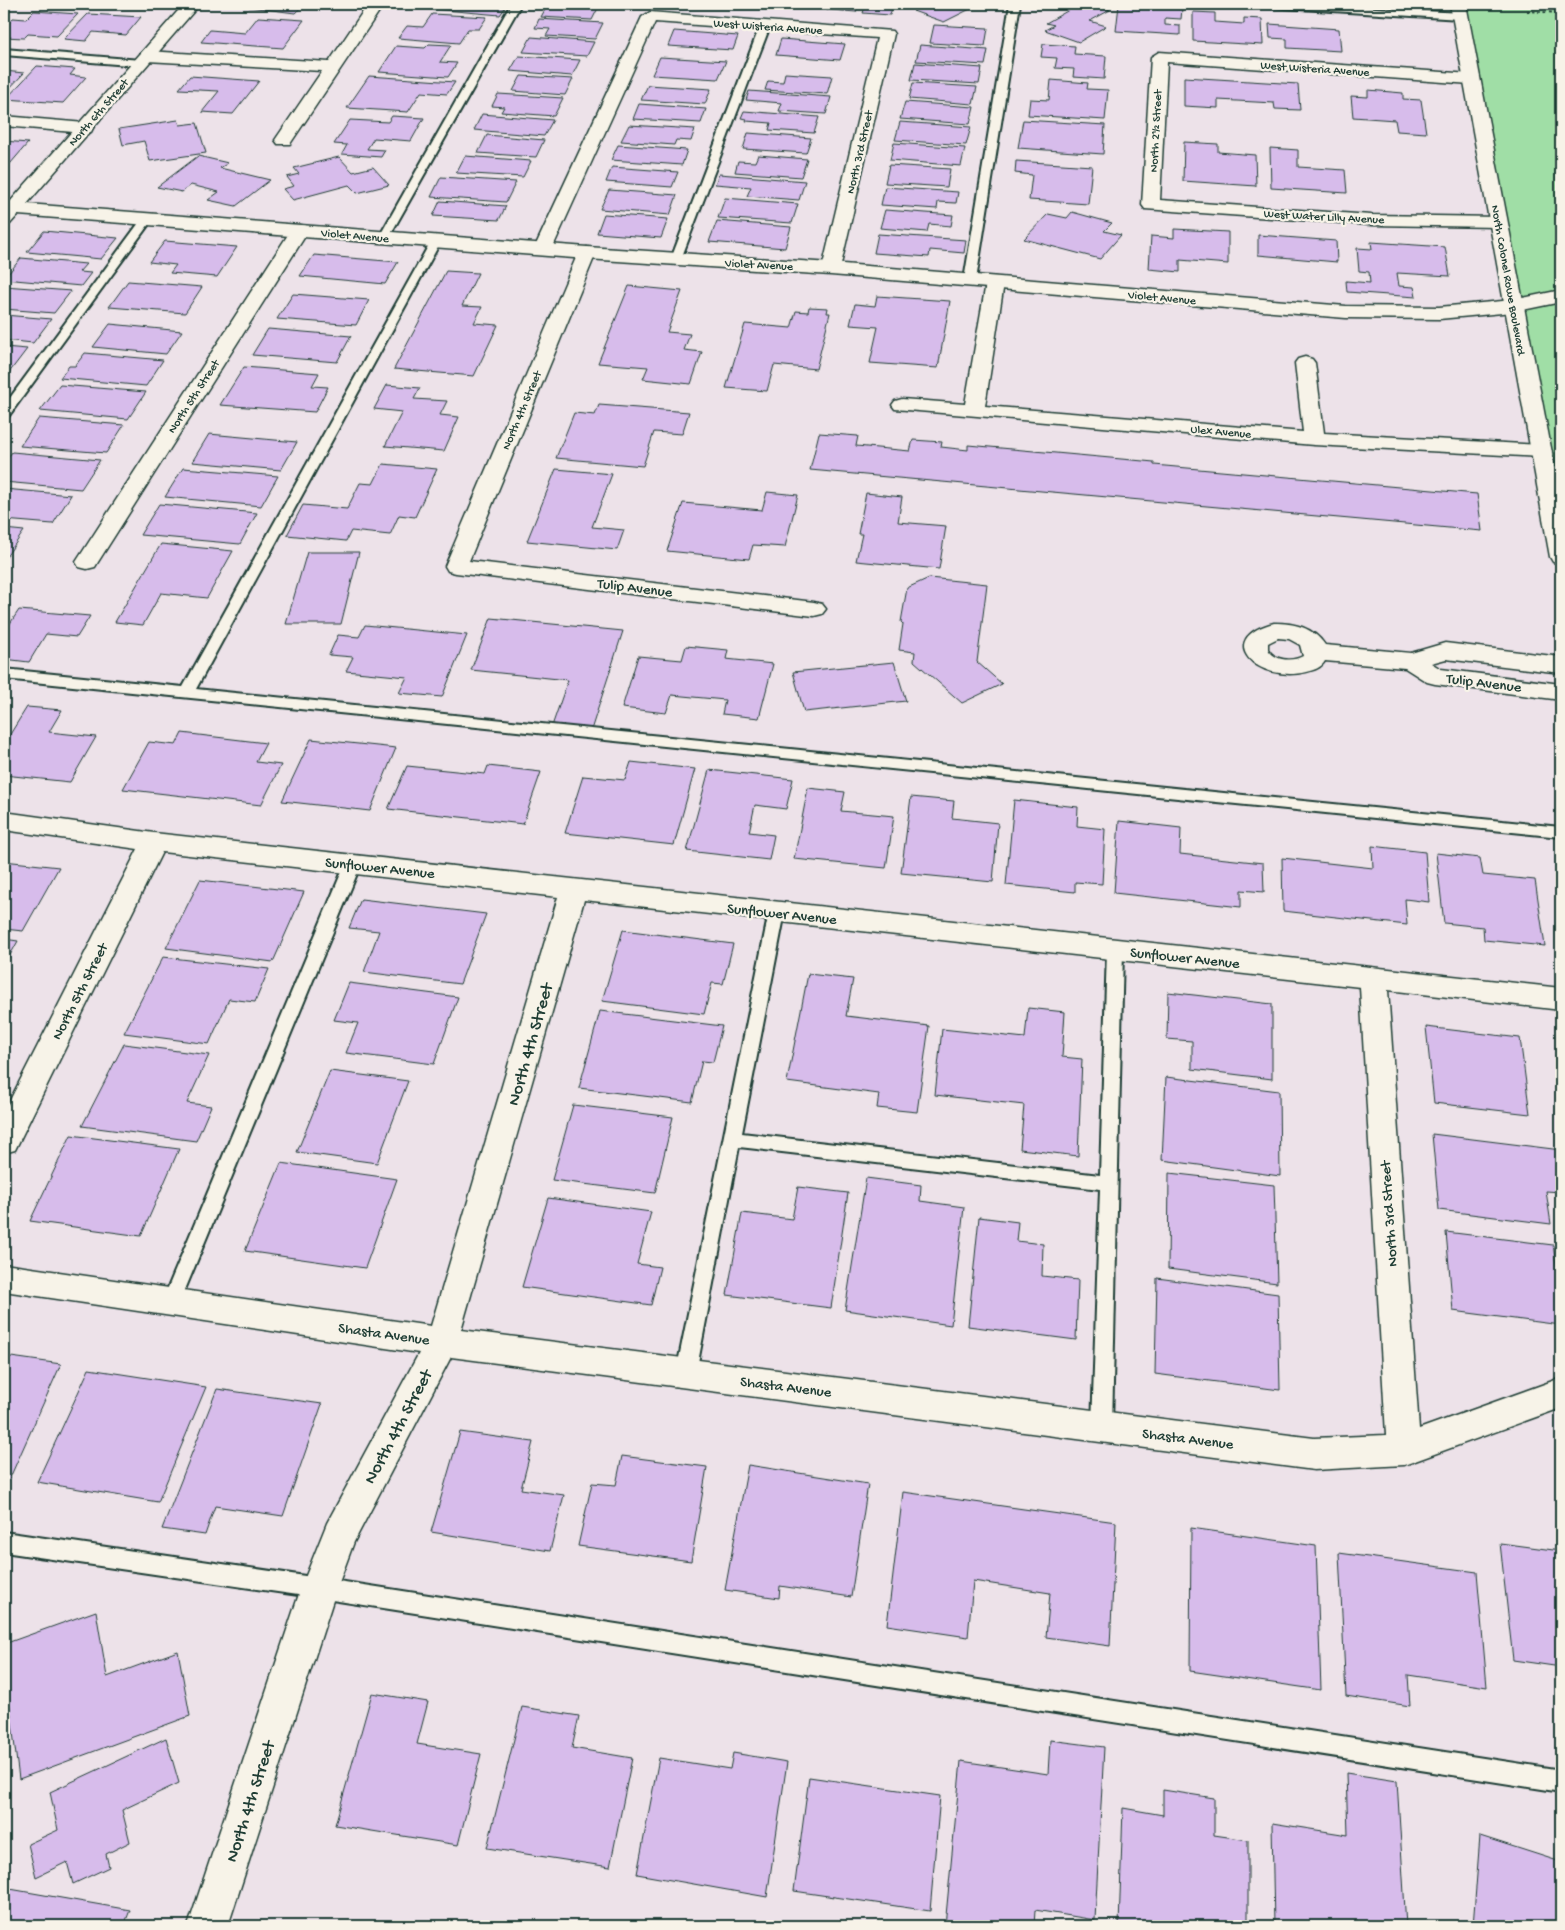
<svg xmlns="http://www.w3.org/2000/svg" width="1565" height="1930" viewBox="0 0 1565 1930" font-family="'Gochi Hand',sans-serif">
<rect width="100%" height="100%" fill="#ede2e9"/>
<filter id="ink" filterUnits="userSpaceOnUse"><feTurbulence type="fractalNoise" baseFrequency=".02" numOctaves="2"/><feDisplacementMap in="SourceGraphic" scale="10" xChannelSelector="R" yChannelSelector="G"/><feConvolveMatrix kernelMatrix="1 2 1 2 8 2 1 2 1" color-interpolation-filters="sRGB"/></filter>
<g filter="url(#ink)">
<!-- green -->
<polygon fill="#a0dea6" stroke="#608e6d" points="1463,4 1561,4 1561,525"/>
<!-- building -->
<g fill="#d7bceb" stroke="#1f3d34">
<polygon points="252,4 305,4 295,13 249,7"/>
<polygon points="437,4 484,4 489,7 505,8 500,15 433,9"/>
<polygon points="548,4 567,5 600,4 592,20 541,17"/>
<polygon points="732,4 771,4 770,7"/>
<polygon points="821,4 858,4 856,12 819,9"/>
<polygon points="866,4 893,4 890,15 863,13"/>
<polygon points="927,4 965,4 974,7 944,22 913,11"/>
<polygon points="1064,4 1092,4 1110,10 1090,21 1106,26 1079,42 1045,30 1054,25 1046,23 1069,10 1060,6"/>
<polygon points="1119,5 1182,9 1181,19 1165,18 1165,25 1180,26 1180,35 1116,31"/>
<polygon points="34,11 78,14 57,36 28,34 24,38 4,37 4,28 13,18 26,19"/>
<polygon points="1193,12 1215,13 1215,22 1244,24 1244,18 1262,19 1263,45 1193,41"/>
<polygon points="88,14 141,17 126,35 93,32 86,41 64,39"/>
<polygon points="432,14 487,17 479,29 468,29 459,43 398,38 407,26 423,27"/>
<polygon points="258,17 304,20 283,48 201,42 210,30 245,33"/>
<polygon points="539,19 603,23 595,39 546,36 550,29 535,28"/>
<polygon points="1269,24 1339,29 1341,51 1287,48 1287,39 1270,38"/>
<polygon points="934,25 988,28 985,46 930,43"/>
<polygon points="674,31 738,36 733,50 668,46"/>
<polygon points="531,37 594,42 587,56 523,52"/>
<polygon points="781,39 845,44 840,60 776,55"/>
<polygon points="429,44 451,45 440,62 457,63 448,77 379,72 396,46 425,48"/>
<polygon points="1043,44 1075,46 1074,54 1106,56 1104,79 1073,77 1074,69 1055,68 1057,58 1041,57"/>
<polygon points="920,45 988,50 985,65 916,61"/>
<polygon points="519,56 580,60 572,76 510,71"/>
<polygon points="660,57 726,61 718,79 652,75"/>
<polygon points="915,63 982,68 979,84 911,80"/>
<polygon points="37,66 75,69 70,75 86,77 63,103 6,99"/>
<polygon points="4,71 24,73 4,94"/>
<polygon points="785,73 832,76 827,94 765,90 768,81 783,82"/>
<polygon points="190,76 259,81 233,114 202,112 219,91 179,89"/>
<polygon points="369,76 455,82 447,94 421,92 408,112 347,108"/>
<polygon points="521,76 573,79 565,95 513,91"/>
<polygon points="1184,77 1298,84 1300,110 1275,109 1274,103 1218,100 1218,108 1184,106"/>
<polygon points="1051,80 1088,83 1087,89 1108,90 1105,120 1028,115 1030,99 1049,100"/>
<polygon points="913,83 977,87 973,104 909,99"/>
<polygon points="648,85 711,89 705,104 641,100"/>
<polygon points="1368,90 1403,93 1403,99 1421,100 1426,133 1397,131 1395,120 1353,117 1351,96 1368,97"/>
<polygon points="749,91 831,97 826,114 779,111 782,103 746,100"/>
<polygon points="498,94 563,98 554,116 501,112 504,107 492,106"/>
<polygon points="905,102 974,107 970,124 900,119"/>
<polygon points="639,104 706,109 701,123 633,119"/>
<polygon points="744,111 819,117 814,133 769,130 771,123 746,121 747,119 741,118"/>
<polygon points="482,114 553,120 544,136 474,130"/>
<polygon points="392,116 424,118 411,141 374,138 367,149 385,150 381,157 342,154 347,145 334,144 350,120 388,122"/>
<polygon points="178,120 180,125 197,123 206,153 150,161 144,141 123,145 119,129"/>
<polygon points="1023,120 1105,125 1103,154 1018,148"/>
<polygon points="900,122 971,127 966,145 895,140"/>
<polygon points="629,125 695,129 691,141 676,140 674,145 621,141"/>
<polygon points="748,133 811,138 806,153 743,149"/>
<polygon points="487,135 544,140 536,157 478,153"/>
<polygon points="4,141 28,143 4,171"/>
<polygon points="1184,142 1218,144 1218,152 1255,155 1256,186 1183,181"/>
<polygon points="894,143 965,148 961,166 890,160"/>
<polygon points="618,145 687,150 682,165 611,160"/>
<polygon points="1270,148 1298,150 1298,167 1345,170 1347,193 1271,188"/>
<polygon points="758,155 807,159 801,177 735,172 738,161 755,162"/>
<polygon points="198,156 228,163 220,168 270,180 236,206 208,200 219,192 191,185 182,192 157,187"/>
<polygon points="465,156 531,161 523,177 456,173"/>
<polygon points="339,157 353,172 373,167 389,185 357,193 349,185 293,200 283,189 294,186 287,177 299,174 294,168"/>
<polygon points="1016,161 1092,166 1088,204 1029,200 1032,175 1015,173"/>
<polygon points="889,165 950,169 947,187 885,183"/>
<polygon points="612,167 678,172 672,187 606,182"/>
<polygon points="719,174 805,181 799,200 747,196 751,187 715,184"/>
<polygon points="441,177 516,182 506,202 431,197"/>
<polygon points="885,187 958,192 956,203 938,202 937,209 881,205"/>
<polygon points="609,190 677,195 670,215 600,209"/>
<polygon points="725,198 798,204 792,223 718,218"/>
<polygon points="440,201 506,206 499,220 433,216"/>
<polygon points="885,210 953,215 951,226 929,224 927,232 880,228"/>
<polygon points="1072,212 1112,223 1104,231 1121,235 1100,259 1024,239 1048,214 1067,218"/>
<polygon points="604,214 668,219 661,238 597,233"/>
<polygon points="717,221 791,227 785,248 709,242"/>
<polygon points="1174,229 1228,232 1228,264 1180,260 1180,272 1149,269 1151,236 1174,238"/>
<polygon points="44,231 118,238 101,259 27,252"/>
<polygon points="878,234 966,240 964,253 930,250 929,257 874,253"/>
<polygon points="1258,235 1336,241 1337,262 1258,255"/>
<polygon points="165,241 237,247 217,277 170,273 176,265 149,262"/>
<polygon points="1371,242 1445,247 1450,276 1397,273 1399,286 1414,287 1416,297 1347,292 1346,281 1370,283 1369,272 1359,271 1357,248 1372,249"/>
<polygon points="314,255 398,262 385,284 300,276"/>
<polygon points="21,258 86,264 79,272 91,273 81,286 4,279"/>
<polygon points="446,271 478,273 462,306 482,307 474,323 498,325 474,376 394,369"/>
<polygon points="128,281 202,287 185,313 109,307"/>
<polygon points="4,286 71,291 54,313 4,309"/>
<polygon points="629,286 682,291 667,332 690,334 684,350 702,352 691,384 643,379 648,367 598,363"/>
<polygon points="293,294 369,300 356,325 277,319"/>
<polygon points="877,296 950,301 938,368 870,363 878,327 850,325 855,304 875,306"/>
<polygon points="809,307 828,308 827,313 830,313 816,369 774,365 767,391 726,388 745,324 791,328 796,311 808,312"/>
<polygon points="4,315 51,319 33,343 4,340"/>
<polygon points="110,324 182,331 166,354 93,347"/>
<polygon points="268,329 351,336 337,362 252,355"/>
<polygon points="4,347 27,349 8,374 4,373"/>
<polygon points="85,353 163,360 146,386 60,378 69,366 75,366"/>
<polygon points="244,367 319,373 312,386 328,387 315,412 220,405"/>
<polygon points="60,385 146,392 128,419 40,411"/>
<polygon points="387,385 420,388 414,399 447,401 440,415 459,417 444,451 385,446 402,412 374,409"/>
<polygon points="599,405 689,412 682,434 654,432 643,466 556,458 574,413 595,415"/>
<polygon points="39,418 124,425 106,453 20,446"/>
<polygon points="819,433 858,436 856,446 910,451 913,440 942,442 941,447 968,450 968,445 1154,462 1154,465 1477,494 1482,531 810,470"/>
<polygon points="209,434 297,442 281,470 192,462"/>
<polygon points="12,452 100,460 81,489 4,482 4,463"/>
<polygon points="383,464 437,469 415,517 399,515 390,535 351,531 346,541 287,535 303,505 347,509 360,483 373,484"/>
<polygon points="183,468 278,476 261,506 165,497"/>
<polygon points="556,469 612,474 592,527 624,530 617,550 527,541"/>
<polygon points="4,489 71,495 53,524 4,520"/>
<polygon points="767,492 798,495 785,547 753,545 749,559 667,551 683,503 762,510"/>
<polygon points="866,493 902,497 898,522 946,526 939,569 856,561 862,534 858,534"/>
<polygon points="159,504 257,513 240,544 140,535"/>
<polygon points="4,529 24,531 4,560"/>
<polygon points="161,544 233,551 207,598 161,593 143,625 115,622"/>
<polygon points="307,552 359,552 341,624 286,624"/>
<polygon points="929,578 987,584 977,662 1002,684 962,703 914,661 915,652 899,650 903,624 901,622 907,588"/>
<polygon points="19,610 90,616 77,637 46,634 29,662 4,659 4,625 9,625"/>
<polygon points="491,618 623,631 591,730 552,726 568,680 471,670"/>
<polygon points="365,625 467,635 442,697 399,693 407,677 346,671 353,657 329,655 338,635 359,637"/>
<polygon points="686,646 728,650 726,659 773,664 759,718 722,714 725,700 672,695 666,713 622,708 638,656 682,660"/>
<polygon points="894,662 906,701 804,712 793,672"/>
<polygon points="27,707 62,710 49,732 96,737 70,782 4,775 4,744"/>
<polygon points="182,733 266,743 256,762 281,765 261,805 123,789 149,742 176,745"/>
<polygon points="311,739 396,748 370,811 282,801"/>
<polygon points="631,762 695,769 674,845 565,833 583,776 625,780"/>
<polygon points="407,766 485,774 488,766 541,772 523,824 388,809"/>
<polygon points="709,770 793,779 786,809 755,805 749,832 774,835 769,860 687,851"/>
<polygon points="808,788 845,792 841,811 894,816 886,868 794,859"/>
<polygon points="911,797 954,801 952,818 998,823 993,882 901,873"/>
<polygon points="1014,800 1078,807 1077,826 1105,829 1102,884 1075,882 1075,892 1006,885"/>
<polygon points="1119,821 1181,828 1180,854 1263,863 1264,892 1241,890 1241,907 1114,893"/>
<polygon points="1372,846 1425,852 1429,902 1405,899 1407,925 1283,911 1282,858 1373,868"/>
<polygon points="1436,853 1480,858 1483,875 1535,880 1545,946 1484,940 1483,927 1444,923"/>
<polygon points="4,861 59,867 23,931 4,929"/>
<polygon points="200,880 304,892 273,962 166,948"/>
<polygon points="361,899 486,914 460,984 364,972 379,931 349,928"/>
<polygon points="623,930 733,944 723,984 712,983 704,1014 602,1001"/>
<polygon points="4,939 18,941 4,966"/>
<polygon points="163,957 269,969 255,1002 229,999 209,1044 124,1033"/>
<polygon points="808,974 853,979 846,1016 929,1026 917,1112 877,1108 879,1094 787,1082"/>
<polygon points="349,983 458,997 434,1064 346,1053 358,1023 334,1020"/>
<polygon points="1168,992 1272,1004 1272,1079 1192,1069 1192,1041 1167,1039"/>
<polygon points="1028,1008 1065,1012 1062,1057 1082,1059 1078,1156 1020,1149 1024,1105 935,1095 942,1029 1025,1038"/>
<polygon points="600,1011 722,1026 713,1062 702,1061 692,1102 579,1088"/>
<polygon points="1426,1027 1520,1038 1530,1114 1434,1103"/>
<polygon points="124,1044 209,1055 187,1103 211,1106 196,1141 82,1126"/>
<polygon points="330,1071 408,1081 377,1163 297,1152"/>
<polygon points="1166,1077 1279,1091 1280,1176 1162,1160"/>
<polygon points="573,1105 673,1117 655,1193 552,1180"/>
<polygon points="1432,1134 1561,1150 1561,1192 1546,1191 1551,1224 1439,1210"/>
<polygon points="71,1135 179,1149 141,1236 30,1221"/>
<polygon points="281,1163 397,1179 365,1268 245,1251"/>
<polygon points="1169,1173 1274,1185 1277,1283 1168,1269"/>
<polygon points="866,1178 921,1185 920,1201 964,1207 951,1325 845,1310"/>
<polygon points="798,1187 848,1193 831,1308 727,1295 742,1213 792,1219"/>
<polygon points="548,1198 651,1212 637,1264 660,1267 651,1305 522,1287"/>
<polygon points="979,1217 1018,1222 1016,1241 1043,1244 1042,1276 1078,1280 1076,1340 968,1326"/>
<polygon points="1446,1232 1553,1245 1558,1277 1561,1277 1561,1325 1453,1311"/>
<polygon points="1157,1278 1278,1294 1280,1390 1155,1374"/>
<polygon points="4,1356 61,1364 4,1491"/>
<polygon points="89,1369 206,1387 158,1502 37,1482"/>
<polygon points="217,1389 322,1404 283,1516 215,1506 205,1535 162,1529"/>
<polygon points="460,1432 533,1442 521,1489 564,1495 550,1551 431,1532"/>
<polygon points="622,1456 707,1467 691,1561 578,1546 592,1483 616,1485"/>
<polygon points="748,1465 868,1484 851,1597 780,1586 779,1598 725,1590"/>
<polygon points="903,1492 1116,1522 1110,1646 1046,1637 1050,1593 973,1581 968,1637 887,1625"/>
<polygon points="1191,1528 1316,1546 1321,1690 1190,1671"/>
<polygon points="1500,1543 1561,1551 1561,1667 1513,1660"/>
<polygon points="1339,1553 1477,1572 1487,1687 1408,1675 1410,1706 1346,1696"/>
<polygon points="96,1611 107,1677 178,1651 190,1716 19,1779 8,1693 4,1694 4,1644"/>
<polygon points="372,1693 428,1702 417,1744 481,1754 458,1845 335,1825"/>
<polygon points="522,1707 579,1716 572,1748 632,1758 610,1867 487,1848"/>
<polygon points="166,1738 179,1783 122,1810 130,1842 106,1854 109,1867 73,1884 67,1862 36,1877 28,1844 58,1830 50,1792"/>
<polygon points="1050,1740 1104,1747 1095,1920 1035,1910 1034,1926 945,1926 961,1761 1048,1774"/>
<polygon points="733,1753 787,1762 767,1897 637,1874 659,1758 730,1769"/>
<polygon points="1346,1773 1397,1781 1406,1926 1274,1926 1272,1823 1348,1835"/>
<polygon points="809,1777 940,1796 930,1911 794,1891"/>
<polygon points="1163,1790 1214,1798 1214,1835 1248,1840 1248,1926 1119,1926 1123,1808 1163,1815"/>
<polygon points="1480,1836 1561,1862 1561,1926 1473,1926"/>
<polygon points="10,1889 130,1910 124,1926 4,1926 4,1906"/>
</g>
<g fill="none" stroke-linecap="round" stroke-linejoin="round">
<!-- service casing -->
<g stroke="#1f3d34" stroke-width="4">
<g id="service">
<polygon points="511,4 521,4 389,237 388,239 380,239 379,237"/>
<polygon points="1010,4 1020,4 976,280 970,283 964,280"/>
<polygon points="1263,4 1308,4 1460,13 1465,16 1460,19 1268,7"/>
<polygon points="765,23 770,26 681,259 676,262 672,261 671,259 760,26"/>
<polygon points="4,49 141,60 146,63 141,66 4,55"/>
<polygon points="148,215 152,216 152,220 8,417 4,418 4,406 144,216"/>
<polygon points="436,238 441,241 196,689 1561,827 1561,837 4,679 4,669 183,687 431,241"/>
<polygon points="353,858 358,860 361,864 180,1302 178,1308 171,1310 164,1308 162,1302 345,864 348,860"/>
<polygon points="777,906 783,908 785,912 742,1133 1100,1175 1107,950 1109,946 1115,944 1121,946 1123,950 1112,1427 1109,1433 1102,1436 1095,1433 1092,1427 1100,1189 739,1147 696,1373 693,1379 686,1382 679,1379 676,1373 769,912 771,908"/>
<polygon points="4,1532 319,1578 1561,1770 1561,1792 319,1598 4,1552"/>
</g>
</g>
<!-- minor casing -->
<g stroke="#1f3d34" stroke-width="3">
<g id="minor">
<polygon points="368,4 384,4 290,144 278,144 275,140 322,71 147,61 139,56 147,51 329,62"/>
<polygon points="650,12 892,31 894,34 840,269 838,273 824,273 822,269 877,38 655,22 552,249 550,253 536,253 534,249 642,17"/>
<polygon points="1159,52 1471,74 1479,79 1471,84 1167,62 1160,200 1371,215 1498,217 1504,218 1507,222 1504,226 1498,227 1371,225 1145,209 1142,205 1151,57"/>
<polygon points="4,116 85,123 91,124 93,128 91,132 85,133 4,126"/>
<polygon points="300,225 306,226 309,230 98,562 95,567 87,569 79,567 76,562 291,230 294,226"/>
<polygon points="587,247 594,249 596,253 469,561 814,602 822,604 826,609 822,614 814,616 456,573 448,571 445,566 578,253 580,249"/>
<polygon points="995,277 1002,279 1004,283 985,406 1303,432 1295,363 1298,359 1305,357 1312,359 1315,363 1324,433 1541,445 1548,447 1552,451 1548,455 1541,457 1314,445 895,409 892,405 895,401 902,399 965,404 986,283 988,279"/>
<path d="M 1274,623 C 1294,623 1313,627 1325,645 L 1411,653 L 1445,643 L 1561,657 L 1561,673 L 1446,659 L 1431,663 L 1441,669 L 1561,684 L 1561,700 L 1435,684 L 1427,682 L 1405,668 L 1325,661 C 1321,668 1314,670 1306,672 C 1258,684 1212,639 1274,623 ZM 1278,638 L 1289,639 L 1300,645 L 1303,656 C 1292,662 1274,661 1268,649 L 1268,643 Z"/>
<path d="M 4,812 L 154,833 L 1561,988 L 1561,1010 L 1388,990 L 1419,1429 L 1561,1378 L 1561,1408 L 1404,1465 L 1314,1470 L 451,1357 L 354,1542 L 337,1588 L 228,1926 L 188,1926 L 301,1588 L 327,1523 L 419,1353 L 4,1291 L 4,1264 L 431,1326 L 558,897 L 162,852 L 15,1150 L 4,1153 L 4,1112 L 138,849 L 4,830 ZM 584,900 L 1360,987 L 1386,1435 L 1314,1438 L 461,1330 Z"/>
</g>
</g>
<!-- tertiary casing -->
<g stroke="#1f3d34" stroke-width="3">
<polygon id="tertiary" points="184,4 200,4 27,204 587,247 831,263 1346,306 1439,307 1513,300 1561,290 1561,302 1513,312 1439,319 1346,318 831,275 587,259 18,215 10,224 4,225 4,203 9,203"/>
</g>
<!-- secondary casing -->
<g stroke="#1f3d34" stroke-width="3">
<polygon id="secondary" points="1450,4 1466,4 1561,500 1561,564 1553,562 1550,557"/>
</g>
<!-- path -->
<polyline stroke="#1f3d34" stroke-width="2" stroke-dasharray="3 2.5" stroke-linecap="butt" points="1527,11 1561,13"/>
<!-- service -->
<use href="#service" fill="#f7f3e8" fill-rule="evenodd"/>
<!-- minor -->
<use href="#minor" fill="#f7f3e8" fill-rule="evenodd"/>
<!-- tertiary -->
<use href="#tertiary" fill="#f7f3e8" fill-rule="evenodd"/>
<!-- secondary -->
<use href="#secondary" fill="#f7f3e8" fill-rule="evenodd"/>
</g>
</g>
<g text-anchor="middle" stroke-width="4.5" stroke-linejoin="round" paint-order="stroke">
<!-- far-street labels -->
<g font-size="12" fill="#1f3d34" stroke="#f7f3e8">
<text transform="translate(768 26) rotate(4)" y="4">West Wisteria Avenue</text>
<text transform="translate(1315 68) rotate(4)" y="4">West Wisteria Avenue</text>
<text transform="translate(98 112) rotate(-49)" y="4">North 6th Street</text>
<text transform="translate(1155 131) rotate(-87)" y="4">North 2½ Street</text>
<text transform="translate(859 152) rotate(-77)" y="4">North 3rd Street</text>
<text transform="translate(1324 216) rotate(3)" y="4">West Water Lilly Avenue</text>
<text transform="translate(355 235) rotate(5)" y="4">Violet Avenue</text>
<text transform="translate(759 264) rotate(3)" y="4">Violet Avenue</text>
<text transform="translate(1509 280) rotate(80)" y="4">North Colonel Rowe Boulevard</text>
<text transform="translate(1162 297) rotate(5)" y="4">Violet Avenue</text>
<text transform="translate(193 396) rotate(-57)" y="4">North 5th Street</text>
<text transform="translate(521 410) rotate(-67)" y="4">North 4th Street</text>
<text transform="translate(1221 431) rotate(5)" y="4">Ulex Avenue</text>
</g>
<!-- street labels -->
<g font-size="15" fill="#1f3d34" stroke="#f7f3e8">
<text transform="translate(635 587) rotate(7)" y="5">Tulip Avenue</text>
<text transform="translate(1484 682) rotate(7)" y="5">Tulip Avenue</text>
<text transform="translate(380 867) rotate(6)" y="5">Sunflower Avenue</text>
<text transform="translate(782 913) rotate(6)" y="5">Sunflower Avenue</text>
<text transform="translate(1185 957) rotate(6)" y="5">Sunflower Avenue</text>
<text transform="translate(79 991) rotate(-63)" y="5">North 5th Street</text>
<text transform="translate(1388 1214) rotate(-94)" y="5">North 3rd Street</text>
<text transform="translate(384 1333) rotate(8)" y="5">Shasta Avenue</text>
<text transform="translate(786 1386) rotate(7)" y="5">Shasta Avenue</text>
<text transform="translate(1188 1438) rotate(7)" y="5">Shasta Avenue</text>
</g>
<!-- near-street labels -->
<g font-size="18" fill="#1f3d34" stroke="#f7f3e8">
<text transform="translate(529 1044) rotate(-74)" y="6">North 4th Street</text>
<text transform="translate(397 1426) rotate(-62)" y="6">North 4th Street</text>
<text transform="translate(249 1801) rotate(-72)" y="6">North 4th Street</text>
</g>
</g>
<!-- margin -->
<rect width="1565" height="1930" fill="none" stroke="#f7f3e8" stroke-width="20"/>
<rect x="10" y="10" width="1545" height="1910" fill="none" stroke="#1f3d34" stroke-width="2" filter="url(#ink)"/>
</svg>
